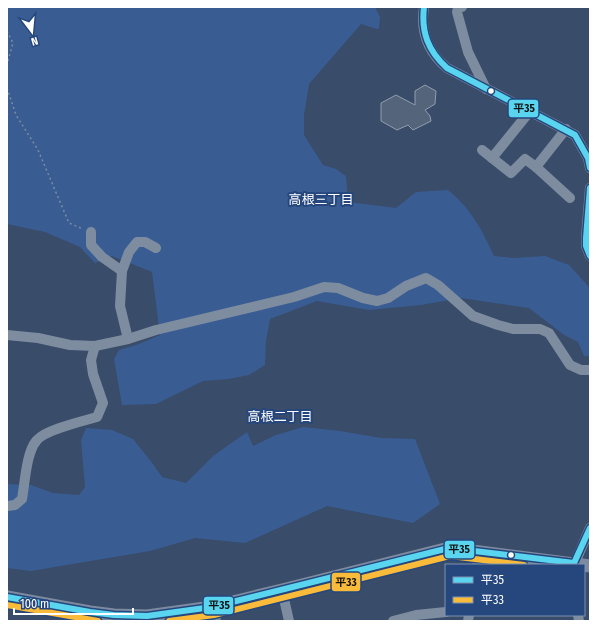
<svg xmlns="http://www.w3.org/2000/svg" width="597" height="628" viewBox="0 0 597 628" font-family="'Fira Sans Condensed','Noto Sans JP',sans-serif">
<rect width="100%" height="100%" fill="#394c69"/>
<!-- green -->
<g fill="#395d93">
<path d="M 7,7 L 375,7 L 380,17 L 379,28 L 377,29 L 361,24 L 309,84 L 304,115 L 304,135 L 323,165 L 336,169 L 346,176 L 348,202 L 396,208 L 416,192 L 448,190 C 469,206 483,231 494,256 L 514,258 L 545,256 L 569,265 L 589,287 L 590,356 L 584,356 L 578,342 L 564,335 L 529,308 L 461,298 L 421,305 L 369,310 L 317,301 L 270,319 L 266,341 L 265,365 L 249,375 L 228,379 L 203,381 L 156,404 L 122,405 L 114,359 L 119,350 L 139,344 L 160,335 L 152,272 L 112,256 L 95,263 L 80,247 L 45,232 L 7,224 Z"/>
<polygon points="303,427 340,431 381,438 415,439 440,504 413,523 327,506 245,543 195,538 150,551 31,571 7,568 7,484 31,485 53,493 79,495 85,487 81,440 86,428 112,430 133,439 153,464 162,477 186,483 213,456 247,432 253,446 276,435"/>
</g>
<!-- building -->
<polygon fill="#54647b" stroke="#929dae" points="425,85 436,91 435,104 425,110 430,116 431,121 413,130 408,125 397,130 381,121 381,103 396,95 415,105 415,91"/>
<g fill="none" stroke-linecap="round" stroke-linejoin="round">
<!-- path -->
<g stroke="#7e8ca0" stroke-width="1.5" stroke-dasharray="2 3" stroke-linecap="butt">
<polyline points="7,31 13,43 7,64"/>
<polyline points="7,88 16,115 38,150 69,223 83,229"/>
</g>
<!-- minor -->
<g stroke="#7e8ca0" stroke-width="10">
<path d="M 424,7 C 420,33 428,52 447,68 L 575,135 L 588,158 L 590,168"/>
<polyline points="462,7 458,8 457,12 468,52 486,89"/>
<polyline points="482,150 511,173 525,159 536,167 570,198"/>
<polyline points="492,158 530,111"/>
<polyline points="536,167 566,129"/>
<polyline points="590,188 586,238 586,246 590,256"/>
<polyline points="91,232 91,245 102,257 122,271 120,306 128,339"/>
<polyline points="122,271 129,252 137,242 145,242 156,248"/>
<polyline points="7,335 38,338 70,345 95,346"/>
<path d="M 7,506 L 15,505 L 22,499 C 25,483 26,452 37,440 C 45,430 83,421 97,417 L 103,403 L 93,374 L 91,360 L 95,346 L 128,339 L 156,330 L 294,297 L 324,287 L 338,288 L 363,298 L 377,301 L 388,298 L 406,286 L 426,278 L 438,285 L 473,316 L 498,325 L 513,329 L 540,329 L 549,333 L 570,365 L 581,370 L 590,370"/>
<polyline points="477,565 479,551"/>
<polyline points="574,565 590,528"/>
<polyline points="282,590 289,621"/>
<polyline points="212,607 216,621"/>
<polyline points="578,615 579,621"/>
<polyline points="393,621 416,615 446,612"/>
<polyline points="468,621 469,615"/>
</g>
<!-- major -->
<polyline stroke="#7d8a9f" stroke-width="13" points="7,597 90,612 114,615 147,616 212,607 282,590 449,548 590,566"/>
<!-- bus-1 casing -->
<g stroke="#25477d" stroke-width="9">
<g id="bus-1">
<path d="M 424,7 C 421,32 428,51 447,68 L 575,135 L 588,158 L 590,168"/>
<polyline points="590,188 586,238 586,246 590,256"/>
<polyline points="7,597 90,612 114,615 147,616 212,607 449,548 574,563 590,528"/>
</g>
</g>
<!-- bus-2 casing -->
<g stroke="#25477d" stroke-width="9">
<g id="bus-2">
<polyline points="7,605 98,621"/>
<polyline points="169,621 214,615 450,556 524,565"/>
</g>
</g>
<!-- bus-1 -->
<use href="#bus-1" stroke="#5ad5f0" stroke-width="6"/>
<!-- bus-2 -->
<use href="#bus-2" stroke="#fbbb3a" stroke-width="6"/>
</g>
<!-- markers -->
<g fill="#fff" stroke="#25477d" stroke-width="1.5">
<circle cx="491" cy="91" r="3.5"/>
<circle cx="511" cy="555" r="3.5"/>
</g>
<g text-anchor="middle" stroke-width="4" stroke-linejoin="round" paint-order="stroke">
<!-- neighbourhood labels -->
<g font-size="13" fill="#fff" stroke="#25477d">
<text x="321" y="204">高根三丁目</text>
<text x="280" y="421">高根二丁目</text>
</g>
</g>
<g stroke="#25477d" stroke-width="1.5">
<rect x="508" y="99" width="31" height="19" rx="4" fill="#5ad5f0"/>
<rect x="444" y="540" width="31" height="19" rx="4" fill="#5ad5f0"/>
<rect x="331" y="572" width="30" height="20" rx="4" fill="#fbbb3a"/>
<rect x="203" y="596" width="31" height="19" rx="4" fill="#5ad5f0"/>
</g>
<g font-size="11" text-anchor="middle" font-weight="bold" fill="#111">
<text x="524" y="112">平35</text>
<text x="459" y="553">平35</text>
<text x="346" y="586">平33</text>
<text x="219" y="609">平35</text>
</g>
<!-- border -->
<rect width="597" height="628" fill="none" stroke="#ffffff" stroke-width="16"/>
<!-- legend -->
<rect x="445" y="564" width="140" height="52" fill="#25477d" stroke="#7c91b1"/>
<rect x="453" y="577" width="20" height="6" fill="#5ad5f0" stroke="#7c91b1"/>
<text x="481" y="584" font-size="12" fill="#ffffff">平35</text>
<rect x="453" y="597" width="20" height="6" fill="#fbbb3a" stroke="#7c91b1"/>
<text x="481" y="604" font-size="12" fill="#ffffff">平33</text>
<!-- north arrow -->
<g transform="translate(32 32) rotate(164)" stroke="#25477d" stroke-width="3" paint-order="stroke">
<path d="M0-3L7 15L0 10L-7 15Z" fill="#ffffff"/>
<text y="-6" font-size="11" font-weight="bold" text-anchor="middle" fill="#ffffff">N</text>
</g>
<!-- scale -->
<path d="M14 608v6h119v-6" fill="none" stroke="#ffffff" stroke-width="2"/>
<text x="20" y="608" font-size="12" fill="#ffffff" stroke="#25477d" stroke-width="3" paint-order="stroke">100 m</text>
</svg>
